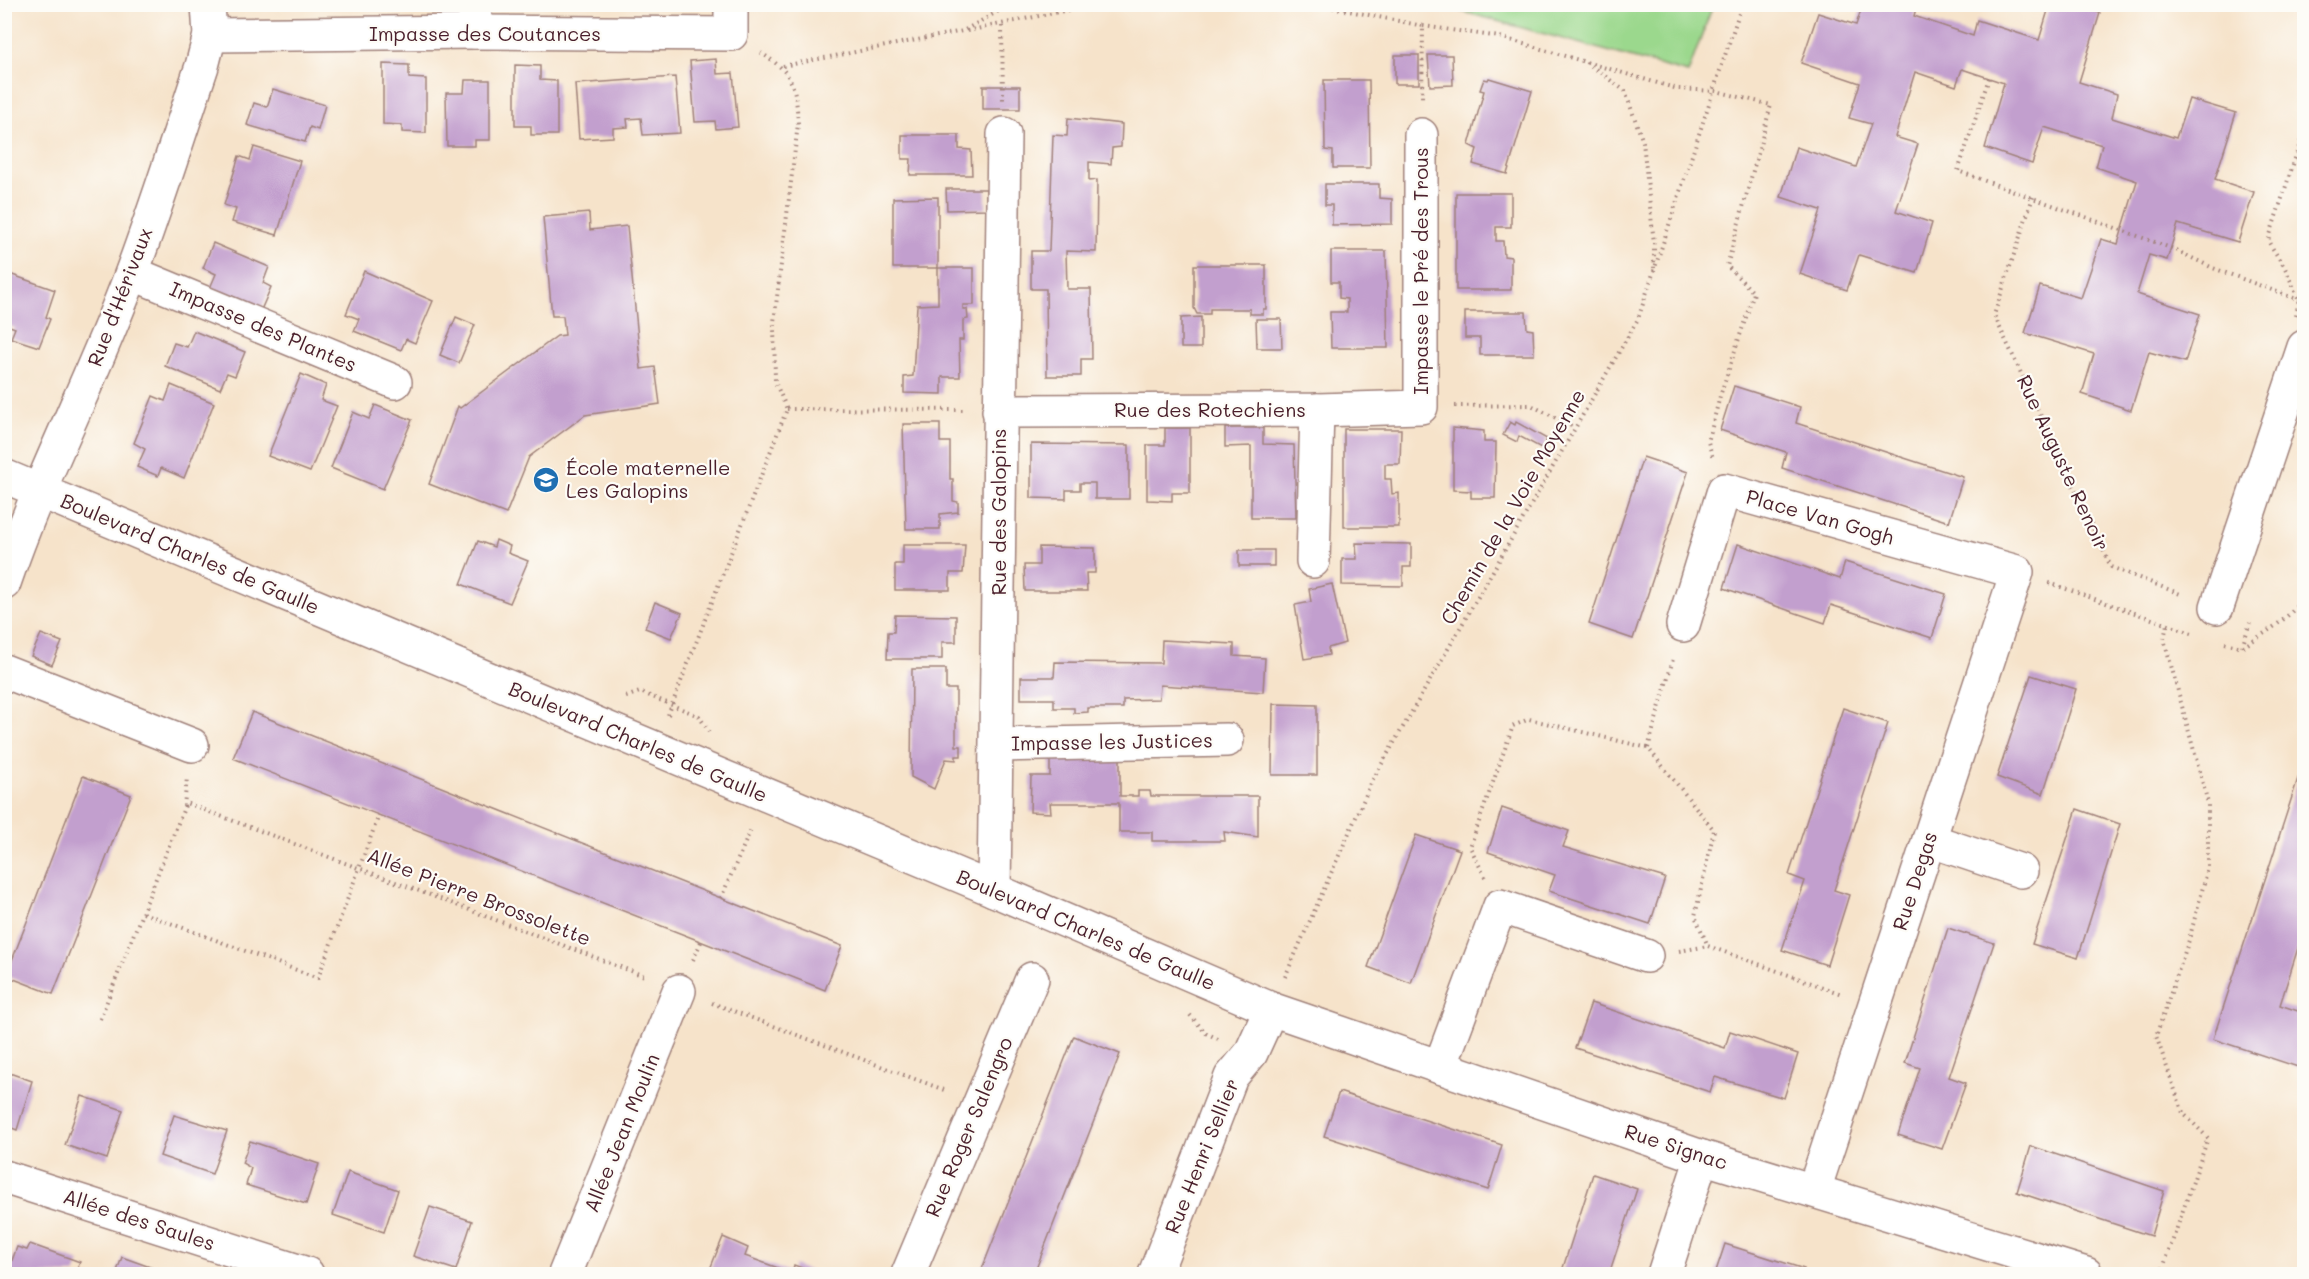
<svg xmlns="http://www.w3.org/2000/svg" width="2309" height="1279" viewBox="0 0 2309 1279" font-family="Mali,sans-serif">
<rect width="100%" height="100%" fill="#fdfcf7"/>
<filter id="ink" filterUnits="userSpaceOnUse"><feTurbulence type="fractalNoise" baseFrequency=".0167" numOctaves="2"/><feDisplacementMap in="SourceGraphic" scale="12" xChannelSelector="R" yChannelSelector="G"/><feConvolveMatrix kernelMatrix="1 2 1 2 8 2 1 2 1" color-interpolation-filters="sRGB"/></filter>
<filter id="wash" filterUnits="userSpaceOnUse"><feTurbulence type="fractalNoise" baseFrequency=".008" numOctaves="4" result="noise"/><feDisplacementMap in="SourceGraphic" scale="24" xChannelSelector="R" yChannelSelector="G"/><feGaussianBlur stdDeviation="1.35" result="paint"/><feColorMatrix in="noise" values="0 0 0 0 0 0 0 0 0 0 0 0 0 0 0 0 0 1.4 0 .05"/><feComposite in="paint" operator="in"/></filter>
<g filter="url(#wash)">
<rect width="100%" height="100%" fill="#f6e3ca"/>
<!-- green -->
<polygon fill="#9bd88d" stroke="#727c5c" stroke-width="1.5" points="1438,5 1713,4 1713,5 1688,73"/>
<g id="blocks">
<!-- building -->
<g fill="#c29fce">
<polygon points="1863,4 1917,4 1914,16 1973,36 1977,20 2039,40 2050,4 2074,4 2100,13 2079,82 2117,94 2112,118 2176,138 2189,99 2236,113 2215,179 2254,192 2238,242 2178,224 2167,260 2149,255 2137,294 2200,314 2185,362 2149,352 2131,410 2082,394 2094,354 2025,333 2040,286 2081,298 2101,239 2118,244 2137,181 2096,167 2102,145 2044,127 2032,164 1985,148 2004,83 1962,69 1956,86 1915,72 1895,137 1918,144 1896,211 1932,223 1917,273 1859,255 1847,290 1800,274 1821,210 1781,197 1796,147 1856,167 1871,124 1849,118 1860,83 1801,63 1818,13 1856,25"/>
<rect x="1395" y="55" width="24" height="29"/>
<polygon points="1428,55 1452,55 1453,85 1430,86"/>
<polygon points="716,59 717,74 733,73 738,127 716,129 715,121 695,122 690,61"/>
<polygon points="383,64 409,65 409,78 426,79 426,133 402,132 402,125 383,124"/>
<polygon points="515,65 540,66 540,80 557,81 557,135 531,135 531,126 515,126"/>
<polygon points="675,77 680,133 643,135 641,118 627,119 628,127 613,128 613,137 579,139 575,84"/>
<polygon points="1489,78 1532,91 1507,174 1473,164 1477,149 1469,145 1484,91 1480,90 1484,79 1488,80"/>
<polygon points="465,80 490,80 490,140 475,140 475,146 447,146 446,93 464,93"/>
<polygon points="1324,80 1369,80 1370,168 1333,168 1333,151 1325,150"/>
<rect x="983" y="86" width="37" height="23"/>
<polygon points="273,89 325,105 318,130 310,127 305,142 247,125 254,103 267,107"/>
<polygon points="1068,118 1122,124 1121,147 1112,148 1111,164 1089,162 1089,181 1097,180 1096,252 1066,251 1067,289 1091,289 1092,359 1081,359 1081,376 1047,376 1046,289 1031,289 1031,251 1049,251 1053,135 1067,136"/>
<polygon points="902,135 959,135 959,149 971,150 972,175 910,175 911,159 902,159"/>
<polygon points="254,147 300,161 277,235 232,222 236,209 224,205 239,156 250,160"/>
<polygon points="1325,184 1379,184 1379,198 1392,199 1392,224 1332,225 1332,205 1325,205"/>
<polygon points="946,189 986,189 986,209 947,210"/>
<polygon points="1456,193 1511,193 1511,227 1496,227 1496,241 1503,241 1504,256 1511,257 1511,290 1456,290"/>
<polygon points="938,197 938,268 893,268 893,198"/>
<polygon points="589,213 590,230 627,226 641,369 655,367 660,404 585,415 529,457 506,514 429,484 458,406 460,408 557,336 565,335 563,316 552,316 543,217"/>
<polygon points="213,243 269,267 263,283 271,287 261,310 210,288 216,274 203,268"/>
<polygon points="1331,251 1386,251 1388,348 1331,348 1330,312 1347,312 1347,299 1339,298 1339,282 1331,282"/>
<polygon points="1194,265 1266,265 1266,309 1263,309 1263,314 1250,314 1250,309 1210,309 1210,314 1197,314 1194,308"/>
<polygon points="938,268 974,268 974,305 963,305 963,309 967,309 968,319 963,320 963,340 959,340 960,377 942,377 942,394 904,393 904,377 913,376 917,305 938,304"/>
<polygon points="364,271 433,301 415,343 406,339 401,350 354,331 359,319 346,314"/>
<polygon points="4,272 55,290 46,317 50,319 39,347 11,338 15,328 4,324"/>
<polygon points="1465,312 1526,312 1527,329 1533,330 1534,355 1480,355 1480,338 1465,338"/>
<polygon points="456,317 475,325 459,363 440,355"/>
<polygon points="1201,317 1201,348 1181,348 1181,318"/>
<polygon points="1256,319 1281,319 1282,348 1257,348"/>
<polygon points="194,331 245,352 235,376 227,373 220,389 165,366 174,343 187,347"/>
<polygon points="301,374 326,385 321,400 337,406 310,472 268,456"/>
<polygon points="171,385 214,403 184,478 161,468 158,476 137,467 145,449 134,443 153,396 165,401"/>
<polygon points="1734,386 1800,407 1796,423 1963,477 1949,522 1782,468 1786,452 1720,430"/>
<polygon points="375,405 412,420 383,489 331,468 353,412 369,419"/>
<polygon points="1510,422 1515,425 1516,422 1547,439 1543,449 1519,436 1517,442 1503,435"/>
<polygon points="903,424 940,424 940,442 950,442 950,479 953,479 953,501 958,502 958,512 940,514 940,529 906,529"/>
<polygon points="1165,428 1190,428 1190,493 1172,493 1172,501 1147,500 1147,445 1165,445"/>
<polygon points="1225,428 1263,428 1263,444 1294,445 1296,518 1251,518 1251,446 1225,447"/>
<polygon points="1453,428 1484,431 1484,442 1496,442 1495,498 1471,498 1471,491 1453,490"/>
<polygon points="1344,429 1401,429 1400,464 1385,464 1385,479 1391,479 1392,494 1399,493 1399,527 1344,527"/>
<polygon points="1031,444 1129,445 1129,499 1095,499 1095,483 1080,483 1080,490 1066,490 1066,499 1031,498"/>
<polygon points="1643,457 1688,472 1633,639 1589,624"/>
<polygon points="496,540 510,546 508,553 528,561 510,603 461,584 478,541 494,547"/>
<polygon points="1356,543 1411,544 1411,567 1403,567 1403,586 1342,585 1342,559 1357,559"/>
<polygon points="1738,544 1840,579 1845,562 1946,594 1932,638 1831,605 1825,623 1724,588"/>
<polygon points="903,545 965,545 963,573 950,573 950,590 895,590 895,564 903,564"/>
<polygon points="1039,547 1095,548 1095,573 1086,573 1087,591 1025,591 1024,565 1039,565"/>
<rect x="1239" y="550" width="35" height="16"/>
<polygon points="1332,584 1345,643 1328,648 1329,655 1304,659 1295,605 1311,602 1309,589"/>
<polygon points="655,602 682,613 671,638 645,628"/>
<polygon points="895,615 956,616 956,642 942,642 942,659 887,659 888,632 894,632"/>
<polygon points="41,634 62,642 52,665 31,656"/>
<polygon points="1162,640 1234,644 1234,656 1265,658 1263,692 1160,685 1159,699 1123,700 1123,708 1088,708 1088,712 1074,713 1074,708 1054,708 1054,699 1021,699 1021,677 1054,677 1055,662 1161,663"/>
<polygon points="912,669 946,669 946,689 956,689 956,746 961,746 961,756 956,756 956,760 946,759 934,789 911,777"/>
<polygon points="2031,675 2076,689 2043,794 1997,777"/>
<polygon points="1273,704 1317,705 1317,775 1272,775"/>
<polygon points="1843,708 1888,723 1834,890 1849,895 1827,965 1782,950 1805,881 1789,875"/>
<polygon points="252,712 842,946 825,990 233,758"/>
<polygon points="1120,757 1120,796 1138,796 1138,791 1150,791 1151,796 1258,796 1258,837 1224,832 1225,841 1152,841 1152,832 1119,832 1119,803 1050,803 1051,813 1030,812 1031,776 1050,776 1050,758"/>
<polygon points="2304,760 2304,929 2280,1005 2304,1013 2304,1069 2213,1039"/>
<polygon points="83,776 131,795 53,994 6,976"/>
<polygon points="1502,808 1569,831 1563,847 1665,878 1650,924 1549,891 1555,875 1488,852"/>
<polygon points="2077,809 2120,824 2078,958 2032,944"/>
<polygon points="1416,835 1460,850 1411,983 1368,967"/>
<polygon points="1948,928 1994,943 1949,1077 1966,1083 1942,1149 1898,1135 1920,1068 1905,1063"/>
<polygon points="1591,1003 1725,1048 1730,1031 1798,1054 1784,1098 1715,1077 1710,1092 1575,1048"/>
<polygon points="1074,1036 1120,1054 1034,1274 980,1274"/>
<polygon points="4,1071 32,1081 17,1130 4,1125"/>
<polygon points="1339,1092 1502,1145 1488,1190 1324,1136"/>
<polygon points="82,1096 123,1110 107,1159 65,1145"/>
<polygon points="174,1115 227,1131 212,1174 160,1156"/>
<polygon points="250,1141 319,1164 306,1204 246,1185 251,1168 242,1163"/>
<polygon points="2031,1146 2164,1191 2151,1236 2017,1192"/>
<polygon points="348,1172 398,1190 384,1232 333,1215"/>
<polygon points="1593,1174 1637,1189 1609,1274 1561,1274"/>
<polygon points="430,1207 472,1221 456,1270 413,1256"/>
<polygon points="723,1237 748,1248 745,1256 792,1273 794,1265 818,1274 708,1274"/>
<polygon points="30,1244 80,1262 75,1274 7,1274 17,1247 27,1250"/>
<polygon points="1725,1244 1804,1269 1802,1274 1715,1274"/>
<polygon points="122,1257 164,1272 163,1274 116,1274"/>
</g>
</g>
</g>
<g filter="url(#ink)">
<use href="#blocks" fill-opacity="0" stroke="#a0817a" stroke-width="1.5"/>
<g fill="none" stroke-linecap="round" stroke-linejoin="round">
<!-- minor casing -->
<g stroke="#a0817a" stroke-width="36">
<g id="minor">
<polyline points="475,4 475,32"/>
<polyline points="210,35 475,32 731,34 731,4"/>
<polyline points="132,273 395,382"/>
<polyline points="999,411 1317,410 1421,407 1421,135"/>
<polyline points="4,476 994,890 1271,1009 1702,1157 2086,1274"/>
<polyline points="1313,561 1317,410"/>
<path d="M 4,583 C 40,477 93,378 132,272 C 157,205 179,135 202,66 L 210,35 L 208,4"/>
<polyline points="2217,607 2304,347"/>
<polyline points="1683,625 1724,490 2017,572 1814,1190"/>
<polyline points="4,671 192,745"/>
<polyline points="998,745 1227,740"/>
<polyline points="1929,840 2021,871"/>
<polyline points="994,890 1004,134"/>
<polyline points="1440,1067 1500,906 1646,956"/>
<polyline points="4,1177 307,1274"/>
<polyline points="565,1274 679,991"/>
<polyline points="908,1274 1032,979"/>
<polyline points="1155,1274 1231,1077 1251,1053 1271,1009"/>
<polyline points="1664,1274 1702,1157"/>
</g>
</g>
<!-- path -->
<g stroke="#a0817a" stroke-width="4" stroke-dasharray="1.5 4.5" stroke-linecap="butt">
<polyline points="1315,4 1423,26 1422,101"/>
<polyline points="1002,26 1003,100"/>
<polyline points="1423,26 1500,37 1678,89 1716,91 1771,105 1727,266 1754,293 1720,396 1708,442 1713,458"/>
<polyline points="967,31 1097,4"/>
<polyline points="1586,62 1625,91 1643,142 1654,243 1654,268"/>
<polyline points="783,66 963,31 1011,4"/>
<polyline points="1989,78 1958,171 2171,248 2213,268 2299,300"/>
<polyline points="2033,197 1994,315 2111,567 2183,595"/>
<polyline points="2296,315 2299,300 2285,268 2268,241 2304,131"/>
<polyline points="1455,406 1531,405 1575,428"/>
<polyline points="787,409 966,410"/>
<polyline points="2049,583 2192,633"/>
<polyline points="2225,643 2242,647 2250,623"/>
<path d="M 2243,647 C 2265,632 2294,618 2304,593"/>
<polyline points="626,697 640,692 699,716 709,732"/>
<path d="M 668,715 L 787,409 L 775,382 L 774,322 L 798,124 C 796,87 794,73 761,53"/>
<polyline points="1648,748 1673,659"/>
<polyline points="184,806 187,778"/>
<polyline points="1485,877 1470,847 1513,726 1529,719 1648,748 1714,830 1695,916 1708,946 1842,994"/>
<polyline points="721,898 752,827"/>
<polyline points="143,913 318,978 379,815"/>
<polyline points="1679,951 1708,946"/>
<polyline points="693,960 701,942"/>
<polyline points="1285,977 1372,781 1638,319 1742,4"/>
<polyline points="712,1003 947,1091"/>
<polyline points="1190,1015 1206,1033 1218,1039"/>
<polyline points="100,1019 186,803 647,977"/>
<polyline points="2161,1274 2208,1138 2183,1113 2156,1036 2189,940 2208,868 2208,803 2164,639 2167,624"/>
</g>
<!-- minor -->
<use href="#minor" stroke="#fff" stroke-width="33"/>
</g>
</g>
<!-- icons -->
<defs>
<g id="school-disc" transform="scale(1.35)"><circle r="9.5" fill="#1f6fb2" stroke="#fdfcf7"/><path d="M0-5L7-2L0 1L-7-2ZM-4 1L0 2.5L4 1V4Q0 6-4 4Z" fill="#fff"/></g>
</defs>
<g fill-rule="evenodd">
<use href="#school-disc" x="546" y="480"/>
</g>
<g text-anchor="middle" stroke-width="4.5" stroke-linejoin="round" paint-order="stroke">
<!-- street labels -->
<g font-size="20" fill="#4a1f2b" stroke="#fdfcf7">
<text x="485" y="41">Impasse des Coutances</text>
<text transform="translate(1421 271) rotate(-90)" y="7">Impasse le Pré des Trous</text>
<text transform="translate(120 297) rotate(-69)" y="7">Rue d'Hérivaux</text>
<text transform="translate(263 327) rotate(23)" y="7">Impasse des Plantes</text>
<text x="1210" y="417">Rue des Rotechiens</text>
<text transform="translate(2063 463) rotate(65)" y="7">Rue Auguste Renoir</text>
<text transform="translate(1513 507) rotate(-60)" y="7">Chemin de la Voie Moyenne</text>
<text transform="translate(999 512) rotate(-90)" y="7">Rue des Galopins</text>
<text transform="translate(1820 517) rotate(16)" y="7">Place Van Gogh</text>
<text transform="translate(190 554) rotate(23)" y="7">Boulevard Charles de Gaulle</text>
<text transform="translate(638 742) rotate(23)" y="7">Boulevard Charles de Gaulle</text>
<text transform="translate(1112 742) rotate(-1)" y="7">Impasse les Justices</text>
<text transform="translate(1915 881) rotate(-72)" y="7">Rue Degas</text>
<text transform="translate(479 897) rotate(21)" y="7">Allée Pierre Brossolette</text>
<text transform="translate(1086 930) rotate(23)" y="7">Boulevard Charles de Gaulle</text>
<text transform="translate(969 1127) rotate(-67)" y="7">Rue Roger Salengro</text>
<text transform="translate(622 1133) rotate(-68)" y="7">Allée Jean Moulin</text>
<text transform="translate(1676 1147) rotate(18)" y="7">Rue Signac</text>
<text transform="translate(1202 1156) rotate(-68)" y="7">Rue Henri Sellier</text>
<text transform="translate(139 1220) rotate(18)" y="7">Allée des Saules</text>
</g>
<!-- poi labels -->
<g font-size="20" fill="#4a1f2b" stroke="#fdfcf7" text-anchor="start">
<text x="566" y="475">École maternelle<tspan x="566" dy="23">Les Galopins</tspan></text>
</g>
</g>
<!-- margin -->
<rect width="2309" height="1279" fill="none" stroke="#fdfcf7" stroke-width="24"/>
</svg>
